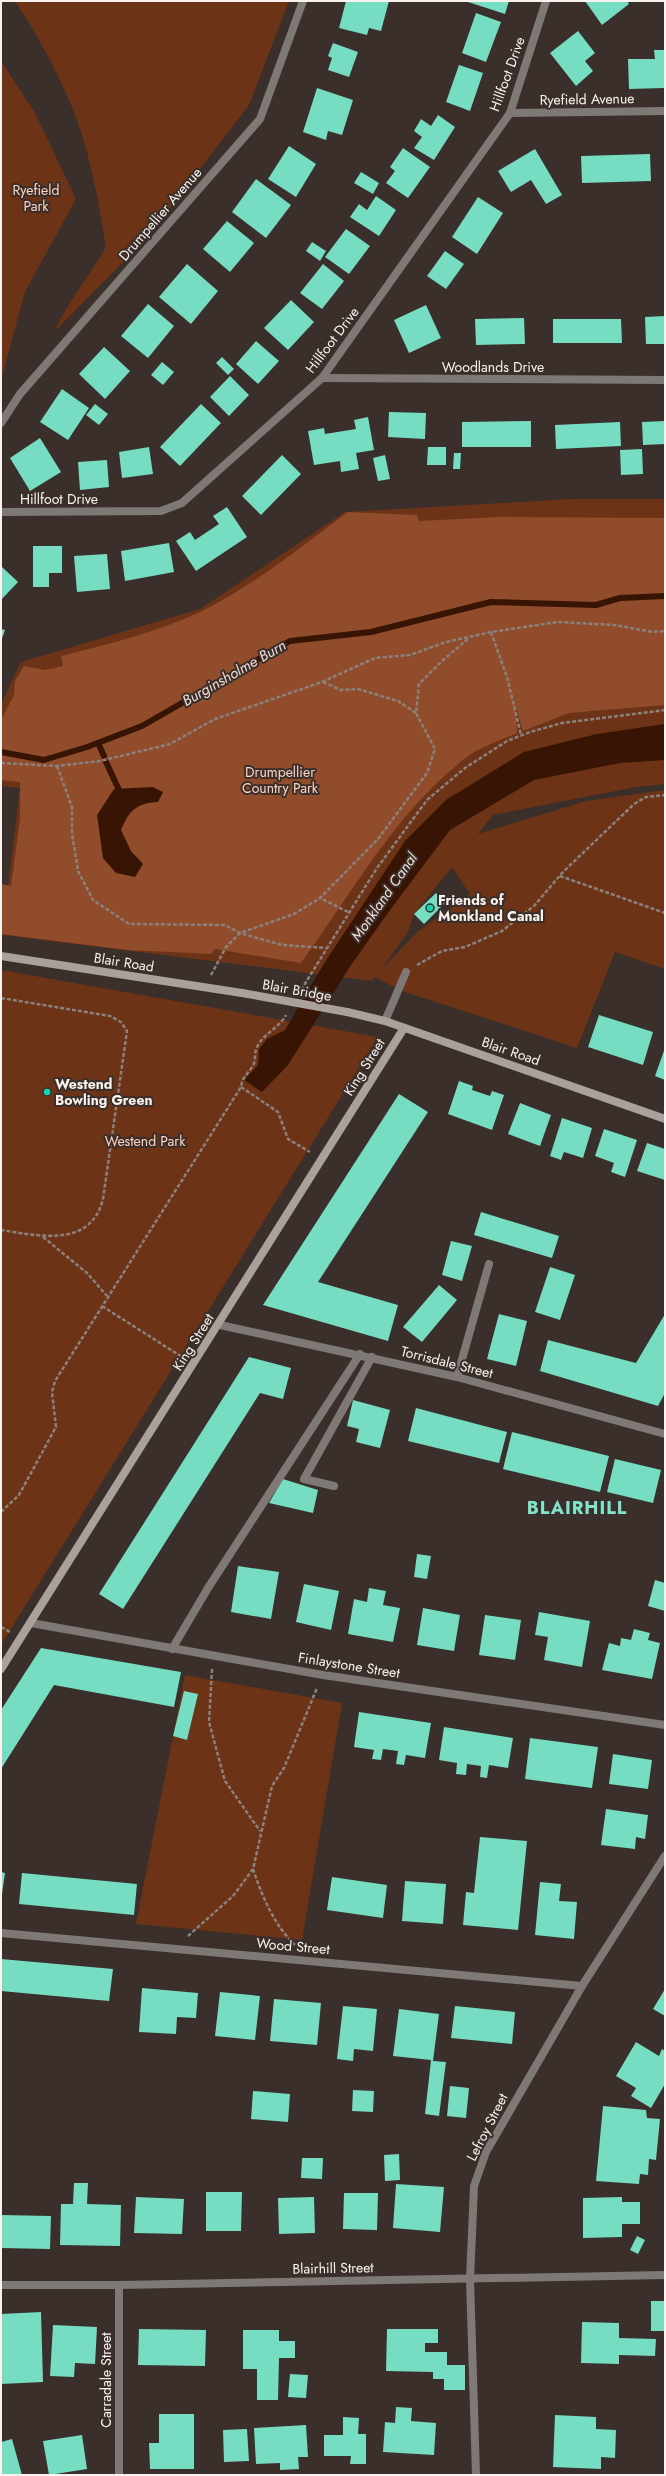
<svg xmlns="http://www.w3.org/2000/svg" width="666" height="2476" viewBox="0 0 666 2476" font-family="Jost,sans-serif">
<rect width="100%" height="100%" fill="#3a2f2b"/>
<!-- green -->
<g fill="#6c3316" fill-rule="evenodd">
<path d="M 15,1 L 289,1 L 249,105 L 146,239 L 54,332 C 68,302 89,276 106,247 C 98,200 90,150 71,105 C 56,69 37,34 15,1 Z"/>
<polygon points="1,61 35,113 76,199 25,292 1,380"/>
<path d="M 572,499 L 665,499 L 665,784 L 636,787 L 493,815 L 478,834 L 586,801 L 665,790 L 665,969 L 615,952 L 577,1048 L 402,991 L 375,977 L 372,981 L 2,935 L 20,788 L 1,786 L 1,704 L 21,662 L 200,609 L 345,512 ZM 452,867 L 470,894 L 416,933 L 380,971 L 408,932 L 414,914 Z"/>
<polygon points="1,970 378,1037 1,1645"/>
<polygon points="185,1675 342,1703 302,1940 136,1924"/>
</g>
<!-- forest -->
<path fill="#904c2b" d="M 348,512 L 417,515 L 419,521 L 498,517 L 665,518 L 665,705 L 569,713 L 523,731 L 516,708 L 517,733 C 500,741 479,747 463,760 C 395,814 352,893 301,963 L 215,949 L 211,954 L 127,950 L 1,934 L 1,884 L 11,886 L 20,818 L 20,782 L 1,780 L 1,720 L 14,695 L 15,681 L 24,666 L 45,670 L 63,666 L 61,656 C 106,645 157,632 200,612 C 253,586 301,547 348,512 Z"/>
<!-- water -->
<g fill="#371403">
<polygon points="665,724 665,760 620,763 534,780 450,830 390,910 351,965 288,1065 262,1092 244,1080 258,1065 259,1049 267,1039 285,1030 325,962 405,841 446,800 524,752 597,734"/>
<path d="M 153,787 L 163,792 L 158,802 C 136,803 129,811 121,830 L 131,851 L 143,864 L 135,877 L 116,873 L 103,858 L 97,815 L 114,789 Z"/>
</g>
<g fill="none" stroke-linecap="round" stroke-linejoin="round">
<!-- stream -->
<g stroke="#371403" stroke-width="6">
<polyline points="98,743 104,756"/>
<polyline points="1,752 44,760 87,747 142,726 290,641 371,632 491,602 596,605 620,598 665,596"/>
<polyline points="106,762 119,790"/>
</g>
</g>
<!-- building -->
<g fill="#76dcc2">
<polygon points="346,1 389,1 381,31 369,28 367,35 339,28"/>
<polygon points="465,1 509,1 505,14"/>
<polygon points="585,1 627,1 629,4 602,25"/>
<polygon points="476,13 501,22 486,62 462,53"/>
<polygon points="578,31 595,53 585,61 593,71 576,86 550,53"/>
<polygon points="333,43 358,52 349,77 328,70 332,58 328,56"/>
<polygon points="654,50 665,50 665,88 629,89 628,59 655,59"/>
<polygon points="459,65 483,73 470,111 446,102"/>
<polygon points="317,88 353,100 342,135 328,131 326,140 303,132"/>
<polygon points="438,115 455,127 434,160 414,148 422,137 414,131 421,119 431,126"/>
<polygon points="289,146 316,164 296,197 268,179"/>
<polygon points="403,148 430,167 408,198 386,183 395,171 390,167"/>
<polygon points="535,149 562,195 546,204 531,180 511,192 498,171"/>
<polygon points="650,154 651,181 582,183 581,156"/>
<polygon points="361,172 379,183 373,194 354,183"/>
<polygon points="256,179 291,205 266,238 232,212"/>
<polygon points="376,196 396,210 379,236 350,217 359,204 367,210"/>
<polygon points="478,197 503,213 477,254 452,237"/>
<polygon points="227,221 254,243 230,272 203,249"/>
<polygon points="346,229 370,246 349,274 325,257"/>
<polygon points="312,242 326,251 320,261 306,251"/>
<polygon points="445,251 464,264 446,289 427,276"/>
<polygon points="187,264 218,291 191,324 159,297"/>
<polygon points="323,264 344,281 322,309 300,293"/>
<polygon points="291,300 314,322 288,350 264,328"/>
<polygon points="148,304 174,326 148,358 121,336"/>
<polygon points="426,305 441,338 409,353 394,320"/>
<polygon points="665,316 665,344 646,344 645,317"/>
<polygon points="524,318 525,344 476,345 475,319"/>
<polygon points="553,319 621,319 622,343 553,343"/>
<polygon points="256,341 279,361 258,384 236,364"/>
<polygon points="104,347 130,371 105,399 79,374"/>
<polygon points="222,357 234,369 228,375 216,363"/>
<polygon points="162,362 174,372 163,385 151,375"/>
<polygon points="230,376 249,395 229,416 210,397"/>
<polygon points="62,389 89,408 68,440 40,422"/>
<polygon points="95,404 108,414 99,425 86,415"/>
<polygon points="201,404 221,423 180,466 160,447"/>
<polygon points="389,412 426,413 425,439 388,437"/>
<polygon points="368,417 374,450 356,453 359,469 341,472 340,461 314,465 308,431 324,428 325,434 356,429 354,420"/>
<polygon points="531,421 531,447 462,447 462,422"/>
<polygon points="665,421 665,444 643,445 642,422"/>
<polygon points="620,422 621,446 556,449 555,425"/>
<polygon points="40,438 61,472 30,491 10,458"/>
<polygon points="149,447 153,474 122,478 119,452"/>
<polygon points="428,447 446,447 446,465 427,465"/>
<polygon points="642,449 643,474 621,475 620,450"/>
<polygon points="454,453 461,453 460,469 453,469"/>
<polygon points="282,455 301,474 261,515 242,496"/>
<polygon points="385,455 390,479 378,481 373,458"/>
<polygon points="107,460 109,487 80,490 78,462"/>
<polygon points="227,507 247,537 196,571 176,541 190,532 195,540 219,524 213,516"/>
<polygon points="169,543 174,572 125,581 121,551"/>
<polygon points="33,546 62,546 62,573 49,573 49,587 33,587"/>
<polygon points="107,554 110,589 77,592 74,556"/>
<polygon points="1,566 18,582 1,600"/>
<polygon points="1,629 5,630 1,641"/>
<polygon points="436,893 445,903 424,924 414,914"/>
<polygon points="599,1015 653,1032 643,1065 588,1047"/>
<polygon points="665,1048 665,1080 655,1076"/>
<polygon points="459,1081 473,1086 472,1090 490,1096 492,1091 504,1095 492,1130 448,1114"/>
<polygon points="399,1094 428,1112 318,1282 398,1305 388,1341 263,1305"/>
<polygon points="520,1103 551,1115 540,1146 508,1134"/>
<polygon points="562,1118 592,1128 583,1158 564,1152 561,1160 550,1156"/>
<polygon points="604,1129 637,1140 625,1177 611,1172 614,1163 595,1156"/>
<polygon points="647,1143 665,1149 665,1180 637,1171"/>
<polygon points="481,1212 559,1236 552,1258 474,1235"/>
<polygon points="451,1241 472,1246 462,1281 442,1275"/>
<polygon points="550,1267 575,1275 560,1320 535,1312"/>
<polygon points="439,1285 457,1300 422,1342 403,1327"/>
<polygon points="499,1314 527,1321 516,1366 487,1359"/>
<polygon points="665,1314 665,1393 658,1406 540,1371 548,1340 636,1363"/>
<polygon points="249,1357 291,1368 283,1399 260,1393 123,1609 99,1594"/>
<polygon points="353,1400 390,1410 380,1448 356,1442 359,1429 347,1426"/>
<polygon points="416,1408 507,1432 499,1463 408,1441"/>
<polygon points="512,1432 609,1456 600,1492 503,1469"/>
<polygon points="615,1459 661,1470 653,1503 607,1492"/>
<polygon points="283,1479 318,1490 313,1513 269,1503"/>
<polygon points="417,1554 431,1556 427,1579 414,1577"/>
<polygon points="238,1566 279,1572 271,1619 231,1612"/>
<polygon points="655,1580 665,1583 665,1611 648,1606"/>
<polygon points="304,1584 339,1591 331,1630 296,1622"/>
<polygon points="369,1588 386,1591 383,1605 400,1608 393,1642 348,1634 354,1599 367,1602"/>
<polygon points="423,1608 460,1615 454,1651 417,1645"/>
<polygon points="539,1612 590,1621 582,1667 544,1660 548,1637 535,1635"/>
<polygon points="485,1615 521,1620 515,1660 479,1655"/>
<polygon points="634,1629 650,1633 648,1640 660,1643 652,1679 602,1670 609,1643 620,1646 621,1638 631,1640"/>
<polygon points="41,1648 181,1672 174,1707 54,1685 1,1769 1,1710"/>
<polygon points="184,1691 198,1694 187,1740 173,1736"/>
<polygon points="359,1712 431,1723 425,1758 406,1755 404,1765 396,1764 398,1751 383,1749 381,1760 372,1759 374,1750 354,1747"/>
<polygon points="444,1727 513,1738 508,1768 489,1765 487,1778 480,1777 481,1766 467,1764 466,1775 456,1774 457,1763 439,1760"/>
<polygon points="530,1738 598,1747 592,1788 525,1779"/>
<polygon points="613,1754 652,1760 648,1789 609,1784"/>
<polygon points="606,1809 648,1815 645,1839 636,1837 635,1849 601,1845"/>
<polygon points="480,1837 527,1841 518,1930 463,1925 466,1892 474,1893"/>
<polygon points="1,1872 5,1873 2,1894 1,1894"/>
<polygon points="22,1873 137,1884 134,1915 19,1904"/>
<polygon points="332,1877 387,1885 383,1918 327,1910"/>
<polygon points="405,1881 446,1884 443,1924 402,1921"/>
<polygon points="540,1882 561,1884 559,1901 577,1902 574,1939 535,1935"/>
<polygon points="1,1959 113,1969 109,2001 1,1991"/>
<polygon points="142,1988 198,1993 196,2018 177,2017 176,2034 139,2032"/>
<polygon points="665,1989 665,2016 653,2009"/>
<polygon points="220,1992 260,1996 255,2040 215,2036"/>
<polygon points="274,1999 321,2003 317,2045 270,2041"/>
<polygon points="343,2006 377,2009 373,2051 354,2049 353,2061 337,2059"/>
<polygon points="455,2006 515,2012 512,2044 451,2038"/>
<polygon points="399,2009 439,2014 433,2061 446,2062 439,2116 425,2114 431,2060 393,2056"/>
<polygon points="636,2042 659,2056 662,2049 665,2051 665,2084 651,2108 631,2096 636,2088 616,2076"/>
<polygon points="450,2086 469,2088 466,2118 447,2116"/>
<polygon points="353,2090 374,2091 373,2112 352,2111"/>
<polygon points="253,2091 290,2094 288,2122 251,2119"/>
<polygon points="603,2106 646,2110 647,2118 660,2119 656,2160 649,2159 648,2175 640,2174 639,2184 596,2181"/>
<polygon points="399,2154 400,2180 385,2181 384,2155"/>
<polygon points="302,2158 323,2158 322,2179 301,2178"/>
<polygon points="74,2183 88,2183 87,2204 121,2205 120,2246 60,2245 61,2204 73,2204"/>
<polygon points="396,2184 444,2187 440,2232 393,2228"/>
<polygon points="206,2192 242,2192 241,2231 206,2231"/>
<polygon points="344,2193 378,2193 377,2230 343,2229"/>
<polygon points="136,2197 184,2199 182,2234 134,2233"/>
<polygon points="314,2197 315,2233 279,2234 278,2198"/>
<polygon points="622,2197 622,2202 640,2202 640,2224 622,2224 622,2237 583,2238 583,2198"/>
<polygon points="1,2215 51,2216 50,2249 1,2248"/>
<polygon points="637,2236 645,2240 638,2254 630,2250"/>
<rect x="651" y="2301" width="14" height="30"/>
<polygon points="41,2312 43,2382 1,2384 1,2314"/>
<polygon points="582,2322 619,2323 619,2338 656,2339 655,2356 619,2355 619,2364 581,2363"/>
<polygon points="53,2325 97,2327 95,2364 75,2363 74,2377 50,2376"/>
<polygon points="139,2329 206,2330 205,2366 138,2365"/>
<polygon points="387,2329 438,2329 438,2343 425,2343 425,2352 447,2352 447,2365 465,2365 465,2390 444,2390 444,2379 433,2379 433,2372 386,2371"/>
<polygon points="243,2330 279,2330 279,2341 295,2341 295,2358 279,2358 278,2400 257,2400 257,2369 243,2369"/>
<polygon points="290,2374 308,2375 306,2398 288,2397"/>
<polygon points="396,2407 412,2408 411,2421 436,2423 434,2455 383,2452 385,2422 395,2423"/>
<polygon points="159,2414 194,2414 194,2469 150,2469 149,2443 159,2443"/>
<polygon points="555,2415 596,2417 596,2429 616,2430 615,2458 601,2457 601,2469 553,2467"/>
<polygon points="343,2417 359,2418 358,2434 366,2434 366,2464 350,2464 351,2456 324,2456 324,2435 343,2435"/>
<polygon points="306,2425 308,2457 298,2457 299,2469 280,2470 280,2463 256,2464 254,2428"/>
<polygon points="247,2429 249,2461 224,2462 223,2430"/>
<polygon points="82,2435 87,2469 49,2475 43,2441"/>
<polygon points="12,2439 22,2475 1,2475 1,2442"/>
</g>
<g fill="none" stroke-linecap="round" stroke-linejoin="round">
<!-- path -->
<g stroke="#8b817d" stroke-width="2.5" stroke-dasharray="4 2" stroke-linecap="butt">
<polyline points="491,632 507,677 521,735"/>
<polyline points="323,682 341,690 358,689 398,701 416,713"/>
<polyline points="1,763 57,766 100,761 170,744 215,719 322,682 375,658 410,655 446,642 491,632 558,622 614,625 653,632 665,631"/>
<polyline points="57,766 72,807 72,834 78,871 93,900 129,924 225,925 240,933 282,945 326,948"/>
<polyline points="560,876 665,913"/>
<polyline points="348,912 320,898 378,839 427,773 435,749 416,713 419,684 442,661 469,638"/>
<polyline points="417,965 442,951 465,947 502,931 534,906 562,873 634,804 646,797 665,795"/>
<polyline points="211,975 226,947 240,933 294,914 320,898"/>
<polyline points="301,990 377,868 427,800 465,768 507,741 530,732 562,723 665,710"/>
<path d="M 1,998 L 110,1016 L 121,1022 L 127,1031 L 103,1199 C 91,1248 39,1236 1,1230"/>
<polyline points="241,1087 278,1112 288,1139 310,1152"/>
<polyline points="43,1237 87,1273 107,1296"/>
<polyline points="102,1306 182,1357"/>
<path d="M 1,1512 L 19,1495 L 56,1427 L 52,1392 L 55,1381 L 241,1087 C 242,1078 248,1073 253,1066 C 256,1060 254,1053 257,1047 C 264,1033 279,1028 286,1015"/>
<polyline points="1,1627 10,1632"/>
<polyline points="212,1669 209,1722 225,1781 260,1831"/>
<path d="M 253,1869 C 262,1896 274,1925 295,1945"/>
<polyline points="188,1936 233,1896 253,1869 272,1786 284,1768 317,1688"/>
</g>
<!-- lane -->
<g stroke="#7f7976" stroke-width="8">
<polyline points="385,1021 406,972"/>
<polyline points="334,1486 304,1479 372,1357"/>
<polyline points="172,1649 208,1588 360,1354"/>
</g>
<!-- street -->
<g stroke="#7f7976" stroke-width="8">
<polyline points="510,113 665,111"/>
<polyline points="322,378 665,380"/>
<polyline points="1,423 20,394 260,119 303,1"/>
<polyline points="1,512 161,511 182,503 322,378 510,113 546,1"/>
<polyline points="220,1325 457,1377 665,1434"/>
<polyline points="457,1377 489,1264"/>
<polyline points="31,1623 323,1675 665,1725"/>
<polyline points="1,1933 582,1986"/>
<polyline points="1,2285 119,2285 665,2275"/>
<polyline points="119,2285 119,2475"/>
<polyline points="476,2475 470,2279 474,2186 486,2152 582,1986 665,1856"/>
</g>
<!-- secondary -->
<g stroke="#aaa19d" stroke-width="8">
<polyline points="1,956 242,993"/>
<polyline points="347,1012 385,1021 665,1119"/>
<polyline points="1,1669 404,1028"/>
</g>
<!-- secondary-bridge -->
<polyline stroke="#aaa19d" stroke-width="8" points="242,993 347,1012"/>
</g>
<!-- markers -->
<g fill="#15d5b3" stroke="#3a2f2b" stroke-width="1.5">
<circle cx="430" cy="908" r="4"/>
<circle cx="47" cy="1092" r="4"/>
</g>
<g text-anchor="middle" stroke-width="4" stroke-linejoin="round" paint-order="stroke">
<!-- street labels -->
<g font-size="14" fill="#f9f2ee" stroke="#3a2f2b">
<text transform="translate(507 74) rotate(-70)" y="5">Hillfoot Drive</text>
<text transform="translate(587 99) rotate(-1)" y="5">Ryefield Avenue</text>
<text transform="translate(160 214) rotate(-49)" y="5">Drumpellier Avenue</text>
<text transform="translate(332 340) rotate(-53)" y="5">Hillfoot Drive</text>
<text x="493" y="372">Woodlands Drive</text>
<text x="59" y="504">Hillfoot Drive</text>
<text transform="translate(124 962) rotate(9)" y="5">Blair Road</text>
<text transform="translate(297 990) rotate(10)" y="5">Blair Bridge</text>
<text transform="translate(511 1051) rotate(19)" y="5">Blair Road</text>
<text transform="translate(364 1067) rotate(-58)" y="5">King Street</text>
<text transform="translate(193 1342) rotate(-58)" y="5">King Street</text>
<text transform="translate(447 1362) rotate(14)" y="5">Torrisdale Street</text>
<text transform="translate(349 1665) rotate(9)" y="5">Finlaystone Street</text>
<text transform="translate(293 1946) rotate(5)" y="5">Wood Street</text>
<text transform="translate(487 2127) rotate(-63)" y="5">Lefroy Street</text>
<text transform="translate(333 2268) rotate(-1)" y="5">Blairhill Street</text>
<text transform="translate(106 2380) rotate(-90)" y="5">Carradale Street</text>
</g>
<!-- park labels -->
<g font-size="14" fill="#fdd3c1" stroke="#3a2f2b">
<text x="36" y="195">Ryefield<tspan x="36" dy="16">Park</tspan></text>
<text x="280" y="777">Drumpellier<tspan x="280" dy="16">Country Park</tspan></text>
<text x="145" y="1146">Westend Park</text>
</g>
<!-- poi labels -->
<g font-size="14" font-weight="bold" fill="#f9f2ee" stroke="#3a2f2b" text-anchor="start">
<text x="438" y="905">Friends of<tspan x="438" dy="16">Monkland Canal</tspan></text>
<text x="55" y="1089">Westend<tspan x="55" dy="16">Bowling Green</tspan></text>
</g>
<!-- water labels -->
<g font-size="15" font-style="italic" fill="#f2ddd4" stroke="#3a2f2b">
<text transform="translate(234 673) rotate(-30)" y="5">Burginsholme Burn</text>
<text transform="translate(384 897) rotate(-55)" y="5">Monkland Canal</text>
</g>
<!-- district labels -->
<g font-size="18" font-weight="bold" letter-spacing="1" fill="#81e3ca" stroke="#3a2f2b">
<text x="577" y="1514">BLAIRHILL</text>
</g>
</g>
<!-- border -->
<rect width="666" height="2476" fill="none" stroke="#f9f2ee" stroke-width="4"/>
</svg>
